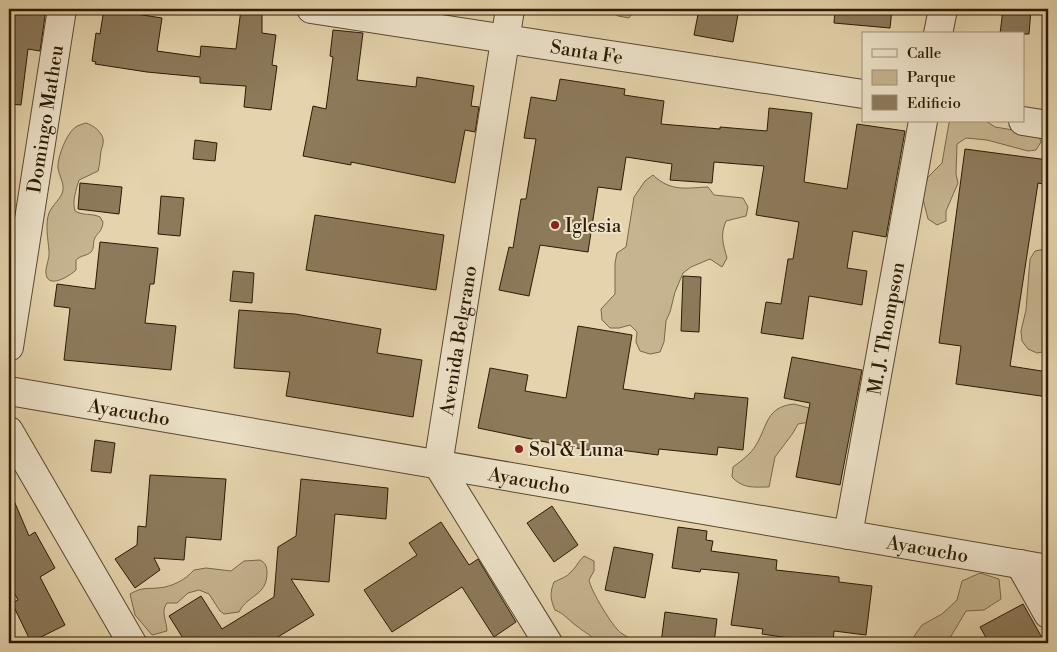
<svg xmlns="http://www.w3.org/2000/svg" width="1057" height="652" viewBox="0 0 1057 652" font-family="'Libre Bodoni',serif">
<rect width="100%" height="100%" fill="#e4d3ac"/>
<filter id="stains"><feTurbulence type="fractalNoise" baseFrequency=".004" numOctaves="4"/><feColorMatrix values="0 0 0 0 .2 0 0 0 0 .09 0 0 0 0 .02 0 0 0 .5 -.17"/></filter>
<radialGradient id="worn" r=".72"><stop offset=".6" stop-color="#630" stop-opacity="0"/><stop offset="1" stop-color="#630" stop-opacity=".3"/></radialGradient>
<!-- green -->
<g fill="#c5b48f" stroke="#786749">
<polygon points="609,9 635,9 629,18 618,16"/>
<polygon points="951,121 986,121 995,127 1038,134 1041,142 1036,150 1028,151 987,140 966,138 957,144 956,174 958,183 946,211 946,221 937,225 928,219 923,199 924,188 928,177 942,163 949,123"/>
<path d="M 86,123 C 93,125 102,132 103,139 C 104,143 102,147 101,151 C 100,158 100,164 98,171 L 79,180 C 76,190 72,201 75,211 C 83,216 92,213 100,217 L 103,222 C 102,233 97,232 94,240 C 93,245 94,249 91,252 C 87,256 81,255 76,260 L 76,270 C 70,276 47,290 46,273 C 45,268 50,258 49,251 C 48,239 45,224 49,213 C 52,205 62,198 63,190 C 64,183 59,175 58,168 C 57,158 67,132 76,127 C 78,125 83,124 86,123 Z"/>
<path d="M 653,175 C 671,192 685,188 708,187 L 714,195 L 743,198 L 748,207 L 746,216 L 726,221 C 720,235 723,244 727,258 L 722,267 L 710,259 L 691,267 L 683,273 L 675,292 L 670,312 L 666,321 L 664,342 L 660,352 L 650,354 L 640,351 L 636,342 L 637,332 L 630,325 L 619,328 L 610,328 L 602,320 L 601,309 L 615,294 L 615,263 L 617,253 L 626,247 L 634,197 L 645,181 Z"/>
<polygon points="1045,249 1048,253 1048,351 1037,353 1028,349 1022,341 1021,331 1026,310 1030,259 1035,251"/>
<path d="M 794,404 L 824,412 L 816,421 L 798,424 L 793,433 L 775,457 L 769,487 C 754,487 743,489 732,477 L 733,467 C 741,461 751,454 756,445 C 768,425 766,407 794,404 Z"/>
<path d="M 584,556 L 594,561 L 594,571 L 589,580 C 591,591 612,626 621,633 C 627,637 633,639 638,643 L 597,643 C 592,635 585,633 578,627 C 569,621 565,614 555,610 C 550,599 550,592 554,582 C 560,579 567,577 571,572 C 577,566 578,562 584,556 Z"/>
<path d="M 260,560 C 266,563 267,567 267,573 C 267,596 247,595 239,612 L 224,614 L 220,611 L 209,594 L 199,590 L 188,593 L 177,603 L 167,603 C 160,612 167,621 167,631 L 152,635 L 135,615 L 130,594 C 142,587 146,589 158,588 C 172,587 185,580 194,570 L 206,568 L 231,571 L 244,561 Z"/>
<polygon points="980,573 999,579 1001,599 984,610 966,611 947,643 905,643 910,642 922,625 942,614 957,600 962,581"/>
</g>
<!-- building -->
<g fill="#8c7a5b" stroke="#2c1a03">
<polygon points="9,9 46,9 40,51 28,49 21,105 9,104"/>
<polygon points="104,9 162,18 157,51 200,57 201,46 236,49 241,9 262,9 262,33 276,35 272,65 277,66 271,110 244,107 246,86 200,83 200,77 147,72 95,64 96,62 92,61 96,33 100,34"/>
<polygon points="699,9 739,9 733,42 694,35"/>
<polygon points="835,9 892,9 890,28 834,23"/>
<polygon points="1003,9 1031,9 1029,34 1000,34"/>
<polygon points="333,30 363,33 357,80 416,87 417,77 474,86 471,106 479,107 475,132 465,130 455,183 351,162 351,165 303,156 313,106 326,109 333,57 330,56"/>
<polygon points="560,79 625,89 624,95 664,101 661,124 720,129 720,127 767,131 769,108 812,113 804,182 847,189 857,124 905,131 886,237 853,231 847,268 867,271 862,305 809,296 803,339 761,333 766,302 781,304 788,259 793,259 799,222 756,215 764,166 714,162 712,183 670,180 672,164 626,157 621,190 598,187 588,252 540,245 529,296 499,290 509,247 513,248 521,199 526,199 536,139 524,138 531,97 556,101"/>
<polygon points="195,140 217,143 215,161 193,159"/>
<polygon points="965,149 1048,160 1048,185 1038,183 1010,366 1048,372 1048,397 956,384 961,346 939,343"/>
<polygon points="80,183 122,187 119,214 78,209"/>
<polygon points="161,196 184,198 180,236 158,234"/>
<polygon points="315,215 444,235 436,290 306,270"/>
<polygon points="100,242 158,248 154,284 150,284 145,323 176,326 171,370 64,360 70,308 54,306 57,284 95,289"/>
<polygon points="233,271 254,273 252,303 230,301"/>
<polygon points="683,276 701,277 699,332 681,331"/>
<polygon points="239,310 295,314 381,329 377,353 422,360 413,417 286,396 290,372 234,368"/>
<polygon points="578,326 632,335 623,389 694,399 695,393 748,398 743,450 718,447 717,455 659,449 658,455 613,449 612,454 565,446 478,428 490,368 528,375 525,391 566,398"/>
<polygon points="792,357 862,370 840,485 796,477 810,403 784,398"/>
<polygon points="95,440 115,443 111,473 91,471"/>
<polygon points="150,475 226,479 221,540 186,537 184,560 154,558 160,570 135,588 115,559 137,545 138,526 146,527"/>
<polygon points="301,479 388,488 386,519 335,514 329,582 291,579 314,615 268,643 186,643 169,616 201,596 222,629 274,597 278,547 296,536"/>
<polygon points="9,489 29,536 35,532 55,568 40,577 65,625 31,642 12,603 18,600 9,583"/>
<polygon points="552,506 578,545 554,562 527,523"/>
<polygon points="441,522 469,565 478,559 516,622 494,637 462,587 392,632 364,590 417,555 409,543"/>
<polygon points="678,527 707,531 706,540 713,541 711,551 777,560 776,570 839,577 839,582 872,586 866,635 834,631 833,643 803,643 803,640 762,634 763,629 731,625 739,573 701,569 700,572 672,568"/>
<polygon points="614,547 653,554 645,598 605,590"/>
<polygon points="1023,604 1045,643 989,643 980,627"/>
<polygon points="665,612 717,619 714,643 661,643"/>
</g>
<g fill="none" stroke-linecap="round" stroke-linejoin="round">
<!-- minor casing -->
<g stroke="#5a482d" stroke-width="30">
<g id="minor">
<path id="s1" d="M 311,9 L 863,94"/>
<polyline points="938,34 943,9"/>
<polyline points="1023,121 1048,125"/>
<path id="s2" d="M 9,347 L 62,9"/>
<polyline points="9,431 132,643"/>
<polyline points="438,465 548,643"/>
<path id="s3" d="M 848,535 L 923,121"/>
<polyline points="1020,564 1048,614"/>
</g>
</g>
<!-- tertiary casing -->
<g stroke="#5a482d" stroke-width="30">
<g id="tertiary">
<path id="s4" d="M 9,391 L 1048,569"/>
<path id="s5" d="M 438,465 L 510,9"/>
</g>
</g>
<!-- minor -->
<use href="#minor" stroke="#ede2c9" stroke-width="28"/>
<!-- tertiary -->
<use href="#tertiary" stroke="#ede2c9" stroke-width="28"/>
</g>
<!-- markers -->
<g fill="#8f2418" stroke="#ede2c9" stroke-width="2">
<circle cx="555" cy="225" r="5"/>
<circle cx="519" cy="449" r="5"/>
</g>
<g text-anchor="middle" stroke-width="4" stroke-linejoin="round" paint-order="stroke">
<!-- street labels -->
<g font-size="19" fill="#2c1a03" stroke="#ede2c9">
<text dy="7" stroke="none"><textPath href="#s1" startOffset="279">Santa Fe</textPath></text>
<text dy="7" stroke="none"><textPath href="#s2" startOffset="231">Domingo Matheu</textPath></text>
<text dy="7" stroke="none"><textPath href="#s3" startOffset="210">M. J. Thompson</textPath></text>
<text dy="7" stroke="none"><textPath href="#s5" startOffset="126">Avenida Belgrano</textPath></text>
<text dy="7" stroke="none"><textPath href="#s4" startOffset="122">Ayacucho</textPath></text>
<text dy="7" stroke="none"><textPath href="#s4" startOffset="528">Ayacucho</textPath></text>
<text dy="7" stroke="none"><textPath href="#s4" startOffset="932">Ayacucho</textPath></text>
</g>
<!-- poi labels -->
<g font-size="19" fill="#2c1a03" stroke="#ede2c9" text-anchor="start">
<text x="565" y="232">Iglesia</text>
<text x="529" y="456">Sol &amp; Luna</text>
</g>
</g>
<!-- margin -->
<rect width="1057" height="652" fill="none" stroke="#e4d3ac" stroke-width="30"/>
<rect x="10" y="10" width="1037" height="632" fill="none" stroke="#2c1a03" stroke-width="2.5"/>
<rect x="15" y="15" width="1027" height="622" fill="none" stroke="#2c1a03"/>
<!-- legend -->
<rect x="862" y="32" width="162" height="90" fill="#ede2c9" stroke="#a0927a"/>
<rect x="872" y="49" width="25" height="8" fill="#ede2c9" stroke="#a0927a"/>
<text x="907" y="58" font-size="15" fill="#2c1a03">Calle</text>
<rect x="872" y="70" width="25" height="15" fill="#c5b48f" stroke="#a0927a"/>
<text x="907" y="82" font-size="15" fill="#2c1a03">Parque</text>
<rect x="872" y="95" width="25" height="15" fill="#8c7a5b" stroke="#a0927a"/>
<text x="907" y="108" font-size="15" fill="#2c1a03">Edificio</text>
<rect width="100%" height="100%" filter="url(#stains)"/>
<rect width="100%" height="100%" fill="url(#worn)"/>
</svg>
